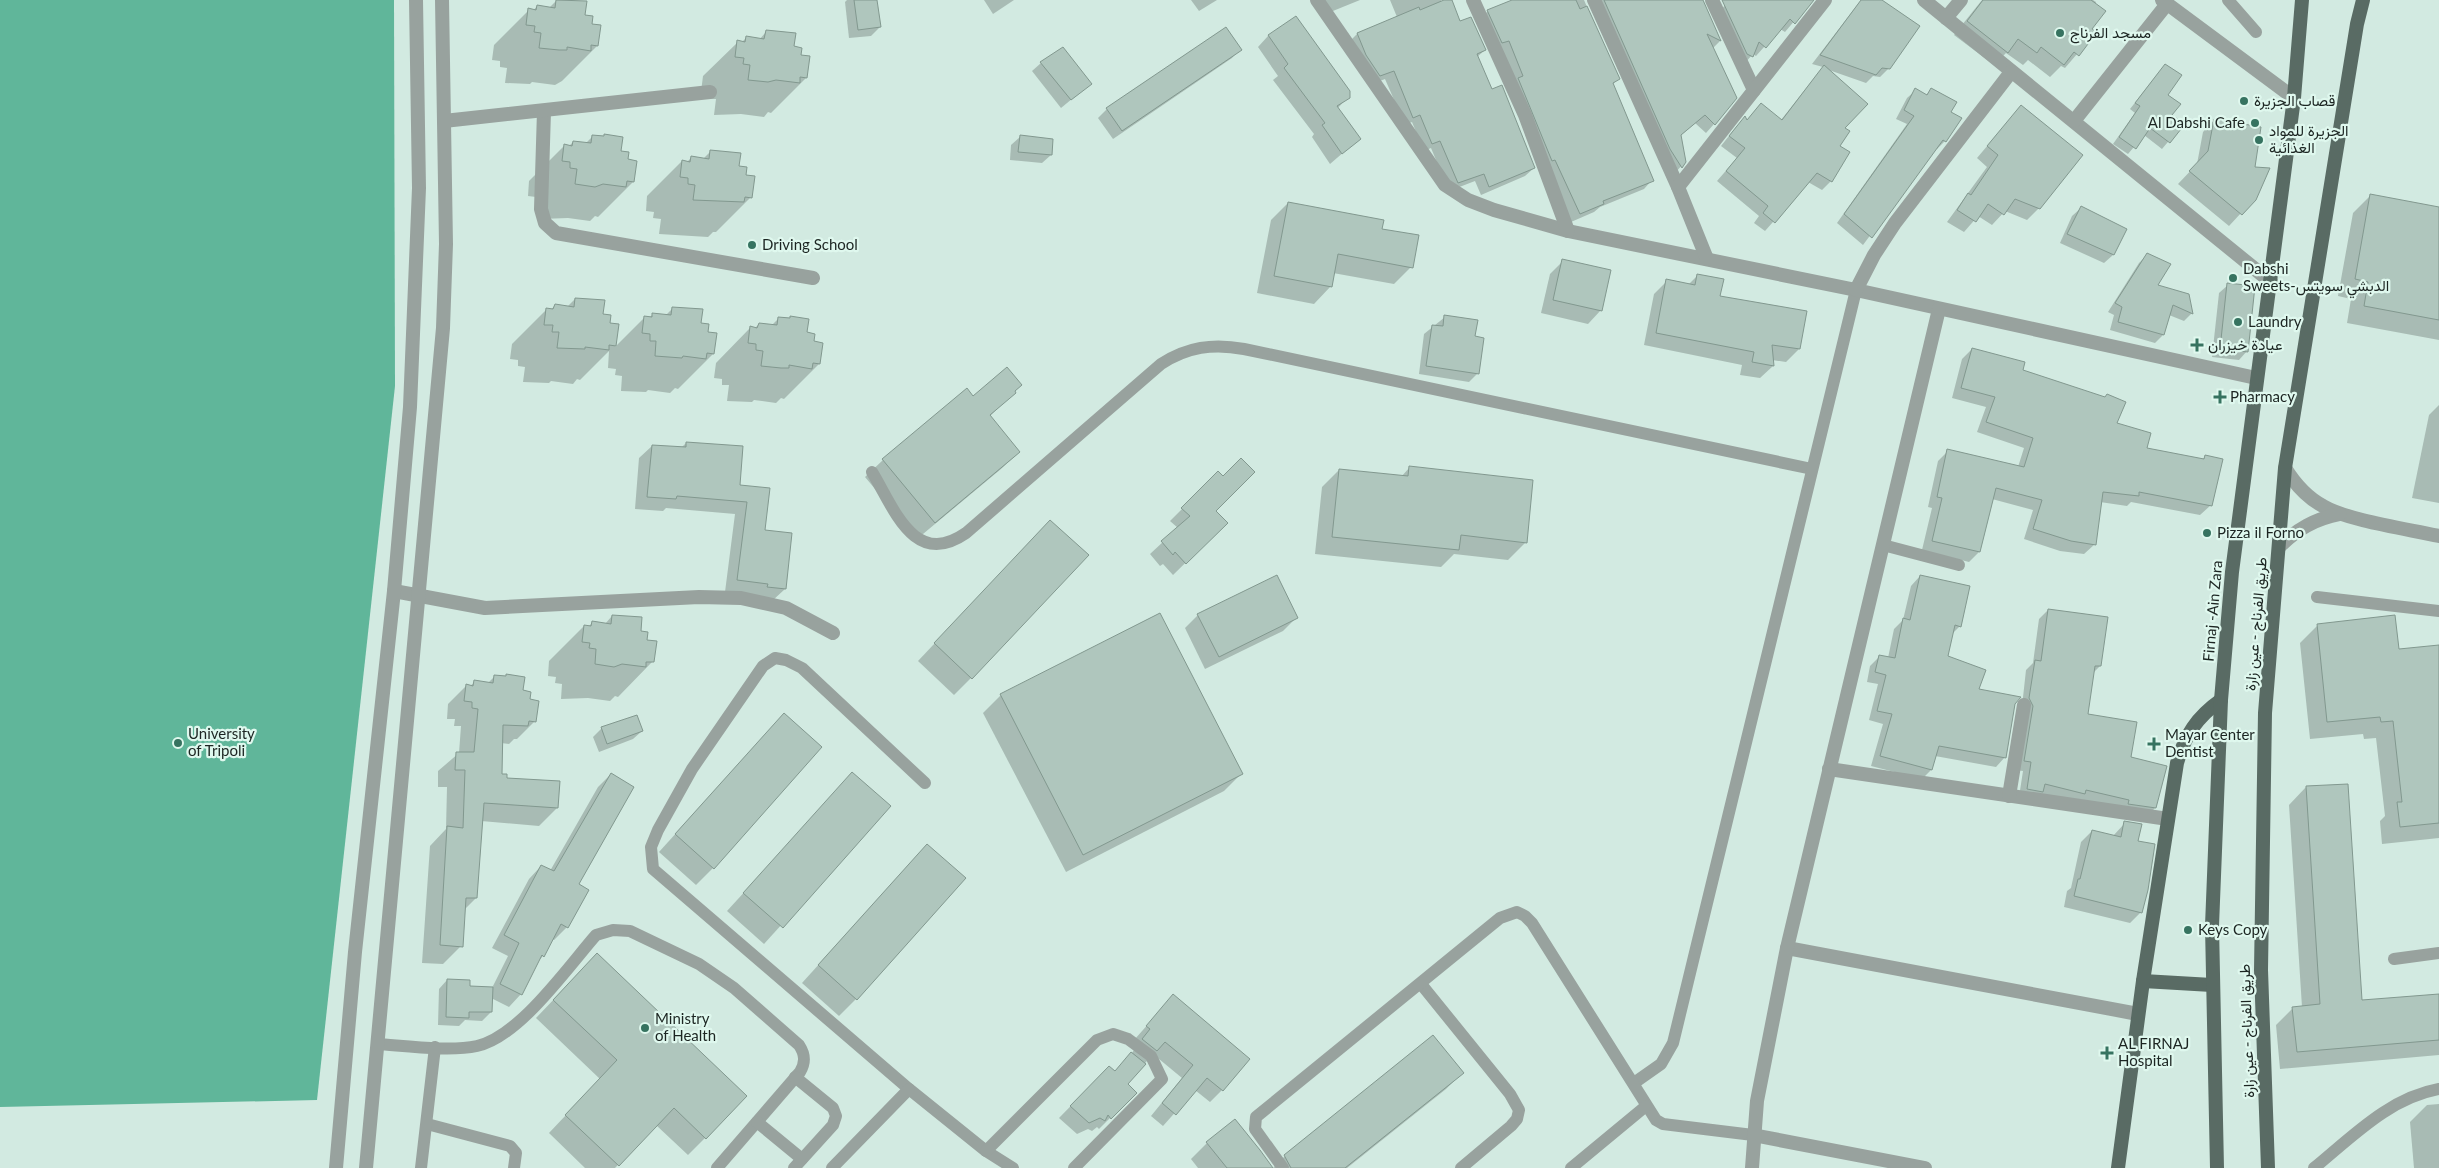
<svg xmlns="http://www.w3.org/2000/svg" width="2439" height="1168" viewBox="0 0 2439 1168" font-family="Lato,Vazirmatn,sans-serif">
<rect width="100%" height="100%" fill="#d2eae1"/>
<!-- forest -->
<polygon fill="#60b69a" points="0,0 394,0 395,386 317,1100 0,1107"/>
<!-- shadow -->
<g fill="#0003">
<polygon points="557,0 585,2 584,16 590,25 597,46 562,81 555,85 532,82 530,84 505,83 507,68 500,67 500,61 492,60 494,45 529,10 533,11 537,6 549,8"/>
<polygon points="847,0 876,0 880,27 871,36 849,38 845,2"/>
<polygon points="984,0 1014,0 993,14"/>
<polygon points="1191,0 1217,0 1199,11"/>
<polygon points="1322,0 1360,0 1328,13"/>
<polygon points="1390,0 1441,0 1442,2 1450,0 1460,23 1485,50 1477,57 1491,90 1534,168 1525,176 1481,195 1475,181 1449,191 1431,148 1424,151 1412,122 1405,125 1385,79 1372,84 1349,42 1357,34 1397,17"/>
<polygon points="1515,0 1584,0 1618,79 1612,85 1652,180 1644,189 1600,207 1594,212 1571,222 1479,20 1488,11"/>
<polygon points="1587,0 1685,0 1707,13 1720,41 1713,48 1714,124 1706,133 1695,123 1680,136 1685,162 1673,175 1594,5"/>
<polygon points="1730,0 1812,0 1785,32 1780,29 1756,56 1753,54 1742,66 1715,16"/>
<polygon points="1861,0 1880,0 1889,68 1880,77 1873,76 1866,83 1826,69 1843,128 1831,181 1822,190 1808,182 1765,231 1754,223 1759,216 1717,181 1737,158 1721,146 1736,127 1745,118 1746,121 1761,104 1781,120 1823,67 1812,64"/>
<polygon points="1982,0 2093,0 2096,2 2091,29 2095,33 2065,68 2061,66 2050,77 2028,60 2023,65 2006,53 1994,65 1954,35"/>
<polygon points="1296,18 1348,97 1337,109 1359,139 1330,164 1312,137 1314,134 1273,80 1278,76 1258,47 1268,36"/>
<polygon points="1226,29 1240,49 1232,58 1113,139 1098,118 1107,109"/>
<polygon points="766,32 793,47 800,56 806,78 771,113 768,112 764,117 741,114 714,115 716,99 709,99 701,92 703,76 738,42 742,42 746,38 759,40"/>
<polygon points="1041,63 1090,84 1061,108 1032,71"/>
<polygon points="2159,72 2171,115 2183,124 2162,149 2144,135 2128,154 2113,144 2135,113 2130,109"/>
<polygon points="1916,90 1926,95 1931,90 1950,113 1945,141 1937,149 1935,148 1863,245 1837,223 1907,124 1896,119 1907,98"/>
<polygon points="2021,106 2039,208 2027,220 2005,211 1992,225 1978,216 1964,232 1947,222 1987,167 1977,158"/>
<polygon points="2214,120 2254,199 2229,226 2178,184 2197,164 2203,132"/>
<polygon points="593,136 620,152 627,160 633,182 598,217 595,216 590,221 568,218 541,219 536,197 528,196 529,181 564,146 568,147 573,142 585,144"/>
<polygon points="1020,137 1051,155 1042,163 1010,160 1011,145"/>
<polygon points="711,151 744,176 751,197 716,232 713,232 708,237 659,234 661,219 653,218 654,212 646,211 647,196 682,161 687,162 691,158 703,159"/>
<polygon points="2370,196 2439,208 2439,340 2347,323 2351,299 2338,296 2353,213"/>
<polygon points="1288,203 1380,230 1411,267 1394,284 1333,273 1331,286 1314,304 1257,293 1271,220"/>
<polygon points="2081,208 2126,230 2113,255 2104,263 2060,243 2072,216"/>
<polygon points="2147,255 2156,286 2192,313 2184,321 2169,315 2163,335 2155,343 2110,330 2114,315 2108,312 2139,263"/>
<polygon points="1563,261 1601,310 1588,324 1541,313 1550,274"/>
<polygon points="1698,275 1719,297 1799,349 1786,362 1772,360 1773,366 1760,378 1740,375 1742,365 1644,345 1654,294 1667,281 1688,285"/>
<polygon points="2228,285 2247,351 2239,360 2212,357 2219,293"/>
<polygon points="575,299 602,315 609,324 618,325 615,347 644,318 649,318 653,314 665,316 673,308 699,324 706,333 715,334 713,354 678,389 675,388 670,393 648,390 646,392 621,391 622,376 615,375 616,369 608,368 609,351 580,380 577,379 573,384 551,381 549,383 523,382 525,367 518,366 518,360 510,359 512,344 547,309 551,310 555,305 567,307"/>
<polygon points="1445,317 1474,337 1478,373 1469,382 1419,374 1424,334"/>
<polygon points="779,318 806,333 812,342 819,364 784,399 781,398 776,403 754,400 752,402 727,401 729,385 722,385 722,379 714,378 716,363 750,328 754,329 759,324 771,326"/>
<polygon points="1972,349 2022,371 2115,424 2145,449 2202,460 2205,457 2211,505 2200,515 2131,502 2127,506 2100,502 2095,544 2084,554 2060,551 2024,539 2033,510 1992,499 1979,552 1969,562 1922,550 1932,508 1928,507 1938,461 1948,451 2018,467 2024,448 1977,432 1986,407 1952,398 1962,359"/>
<polygon points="1014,392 989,417 1019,452 1001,469 917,539 865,477 883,460 973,397"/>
<polygon points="2439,405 2439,503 2412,498 2429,415"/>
<polygon points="686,443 738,486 763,531 785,589 772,601 725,592 735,514 666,508 663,511 635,509 639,458 652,446 681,448"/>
<polygon points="1410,467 1526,542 1508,560 1454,554 1441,567 1315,554 1322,487 1339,470 1401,477"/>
<polygon points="1218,473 1215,511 1226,523 1173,575 1163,564 1160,566 1150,554 1178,528 1170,521"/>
<polygon points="1033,539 971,678 954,695 918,661"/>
<polygon points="1920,576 1960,626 1952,634 1947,657 1977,690 2014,703 2005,757 1996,767 1935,756 1931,770 1922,779 1871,766 1883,724 1869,720 1878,684 1867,682 1870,666 1880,656 1888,658 1894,629 1903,620 1911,586"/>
<polygon points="2048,610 2100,666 2093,673 2087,715 2130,758 2155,808 2146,817 2079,799 2075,803 2019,797 2023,771 2015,770 2026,670 2033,663 2039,619"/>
<polygon points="1159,615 1241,774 1224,791 1066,872 983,713 1001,695"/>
<polygon points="1198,615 1296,618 1283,631 1205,669 1185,628"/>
<polygon points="612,616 639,632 646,641 652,662 618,697 615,696 610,701 588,698 561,699 562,684 555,683 556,677 548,676 549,661 584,626 588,627 593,622 605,624"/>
<polygon points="2318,625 2397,650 2439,646 2439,838 2382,844 2380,821 2385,816 2376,738 2364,739 2363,734 2310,739 2300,643"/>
<polygon points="495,676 521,691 528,700 535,721 517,739 514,739 509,744 501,743 501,775 557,808 539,826 481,821 476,898 464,910 461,946 443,964 422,963 430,846 446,829 447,787 438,787 438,771 459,753 461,726 454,726 455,719 447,719 448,704 466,686 470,686 475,682 487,684"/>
<polygon points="784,714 713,868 696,885 659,852"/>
<polygon points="602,728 642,731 633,739 599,752 593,737"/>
<polygon points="611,774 577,885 567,927 554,940 552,939 543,956 536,963 521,994 509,1007 491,998 491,1012 482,1021 465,1020 459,1026 438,1025 439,989 447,980 469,987 492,988 508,956 492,948 529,879 541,866 550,871 598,787"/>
<polygon points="852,774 889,806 764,944 727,911"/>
<polygon points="2306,787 2361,1002 2439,995 2439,1055 2280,1069 2276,1025 2293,1008 2302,1007 2289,805"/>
<polygon points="2125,823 2137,841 2141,912 2130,923 2064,907 2067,891 2071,888 2081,842 2092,831 2113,836"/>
<polygon points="927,845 856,999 839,1016 802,983"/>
<polygon points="580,972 705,1138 688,1155 656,1125 615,1168 585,1168 549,1133 600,1079 536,1018"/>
<polygon points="1173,996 1222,1090 1210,1102 1195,1090 1163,1126 1151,1116 1182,1078 1153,1054 1127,1084 1135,1093 1099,1129 1097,1127 1092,1131 1088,1129 1077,1134 1059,1118 1109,1067 1114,1072 1132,1053 1139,1042 1135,1039"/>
<polygon points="1462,1073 1446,1089 1347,1168 1273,1168 1285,1156"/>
<polygon points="2439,1104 2439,1168 2414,1168 2410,1122 2427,1105"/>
<polygon points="1207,1143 1271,1168 1198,1168 1191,1159"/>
</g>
<!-- building -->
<g fill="#afc6bd" stroke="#82988f">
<polygon points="556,0 587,1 585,15 593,16 592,24 601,25 598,46 591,45 591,51 567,47 567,50 559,50 539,48 541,33 534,32 535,26 526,25 528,8 536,10 537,5 555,8"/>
<polygon points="854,0 877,0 881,27 858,30"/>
<polygon points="1444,0 1452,0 1460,21 1471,17 1486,50 1477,54 1492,89 1502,85 1535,168 1489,187 1484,174 1458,183 1440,141 1432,144 1420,115 1413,118 1394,71 1380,76 1366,55 1357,33 1419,7 1420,10"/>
<polygon points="1512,0 1576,0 1580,9 1587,6 1620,79 1613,83 1654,181 1603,201 1604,204 1580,214 1555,160 1552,161 1518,78 1523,76 1509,41 1502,43 1487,10"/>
<polygon points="1604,0 1703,0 1721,41 1707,34 1737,98 1715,125 1705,115 1681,135 1686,162 1682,168 1670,149"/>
<polygon points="1722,0 1814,0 1795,24 1790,19 1766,48 1759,42 1753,57 1747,54"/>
<polygon points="1861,0 1882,0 1920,26 1890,69 1882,68 1876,75 1820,55"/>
<polygon points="1983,0 2091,0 2106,11 2092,29 2097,32 2079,56 2074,52 2064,65 2041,47 2037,53 2018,39 2008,53 1967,21"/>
<polygon points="1296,16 1350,91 1350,98 1337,106 1361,139 1342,154 1322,125 1325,123 1284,68 1288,64 1268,35"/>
<polygon points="1226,27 1242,50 1122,131 1106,108"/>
<polygon points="766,30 796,33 794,46 802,48 801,55 810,56 807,78 800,77 800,83 776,80 768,82 748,80 750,65 743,64 744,58 735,57 737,40 745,42 746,36 764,39"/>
<polygon points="1063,47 1092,84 1071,100 1040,62"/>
<polygon points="2165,64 2182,75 2168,95 2181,104 2172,115 2185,124 2170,143 2150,128 2136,149 2119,137 2140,106 2135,103"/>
<polygon points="1824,65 1868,104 1845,128 1850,131 1840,146 1850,152 1832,182 1817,173 1775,223 1763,213 1768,206 1726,171 1745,148 1729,136 1745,116 1747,120 1761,103 1782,120"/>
<polygon points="1915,88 1927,95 1931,88 1957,102 1951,112 1962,118 1946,142 1943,140 1872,238 1844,214 1914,116 1904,110"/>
<polygon points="2021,105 2083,155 2040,209 2015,199 2004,215 1988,204 1976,222 1957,210 1968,193 1971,195 1998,155 1987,146"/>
<polygon points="2214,119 2261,127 2255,167 2270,168 2256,200 2242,215 2189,171 2208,151"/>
<polygon points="604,134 623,137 621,151 629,152 628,159 637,161 634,182 627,181 626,187 603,184 595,187 575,184 577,169 570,168 570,162 562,161 564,144 572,146 573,141 591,143 592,135 604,136"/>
<polygon points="1020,135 1053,139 1052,155 1018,152"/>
<polygon points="710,150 741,153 739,166 747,167 746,175 755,176 752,198 745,197 744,202 693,200 695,185 688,184 688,178 680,177 682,160 690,162 691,156 709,159"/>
<polygon points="2370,194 2439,207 2439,320 2364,306 2368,282 2355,279"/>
<polygon points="1288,202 1384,220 1382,229 1419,235 1413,268 1338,254 1332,287 1274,276"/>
<polygon points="2081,206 2127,229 2114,255 2067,234"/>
<polygon points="2147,253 2171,264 2158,285 2189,294 2193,314 2173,305 2164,335 2118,322 2122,307 2115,303"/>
<polygon points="1562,259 1611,270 1602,311 1553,300"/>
<polygon points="1697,274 1724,279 1720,296 1807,311 1800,349 1772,345 1774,366 1752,362 1754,352 1656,333 1666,279 1695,285"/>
<polygon points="2227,283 2255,286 2248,352 2220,349"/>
<polygon points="575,298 605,300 603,314 611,315 610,323 619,324 616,346 609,345 609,350 585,347 585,349 557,348 559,332 552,332 553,325 544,325 546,308 553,309 555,304 574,307"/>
<polygon points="672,307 703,309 701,323 709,324 708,332 717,333 714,354 707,353 706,359 683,356 682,358 655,356 656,341 650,341 650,334 642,333 644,316 652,317 652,313 671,315"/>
<polygon points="1444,315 1478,320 1475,336 1484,338 1479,374 1426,366 1432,325 1443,326"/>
<polygon points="790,316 809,319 807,332 815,334 814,341 823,343 820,364 813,363 812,369 789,365 789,368 781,368 761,366 763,351 756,350 756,344 748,343 750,326 757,328 759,323 777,325 778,317 790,318"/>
<polygon points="1972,348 2025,362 2023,370 2105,397 2107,394 2126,402 2117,423 2151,433 2147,448 2204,459 2205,455 2223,459 2212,506 2139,492 2139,496 2103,492 2096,545 2071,541 2033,529 2042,500 1996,488 1980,552 1932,541 1942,498 1937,497 1947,449 2024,467 2033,438 1986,422 1995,397 1961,388"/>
<polygon points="1007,367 1022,385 1015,391 1016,393 990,415 1020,452 935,523 882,459 967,388 973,396"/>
<polygon points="686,442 743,446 740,485 770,488 765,530 792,533 786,589 767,587 768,584 737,580 747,502 677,496 676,499 647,497 652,445 686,447"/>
<polygon points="1241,458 1255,472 1216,511 1228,523 1186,564 1175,552 1173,555 1161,541 1190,516 1181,508 1218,471 1223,476"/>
<polygon points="1409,466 1533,480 1527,543 1461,535 1459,550 1332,537 1339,469 1408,476"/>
<polygon points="1050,520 1089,555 972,679 934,643"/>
<polygon points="1277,575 1298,618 1219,657 1197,614"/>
<polygon points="1920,575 1970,586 1961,627 1955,625 1948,656 1986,670 1979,689 2021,697 2015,704 2006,758 1939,746 1932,770 1880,756 1892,714 1877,711 1886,675 1875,672 1879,655 1895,658 1903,618 1910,620"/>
<polygon points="2048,609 2108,617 2101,666 2095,666 2088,714 2137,722 2131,757 2167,766 2156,808 2128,804 2129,800 2086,790 2085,794 2045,784 2043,792 2027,789 2031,762 2024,761 2033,706 2029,698 2035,660 2041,661"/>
<polygon points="1160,613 1243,774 1083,855 1000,694"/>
<polygon points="612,615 642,617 641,631 648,632 647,640 657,641 654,662 646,662 646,667 622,664 614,667 595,664 596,649 589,648 590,643 582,642 584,625 591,626 592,621 611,624"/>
<polygon points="2395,615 2399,649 2439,645 2439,823 2400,827 2397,802 2402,802 2393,721 2381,722 2380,717 2327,722 2317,624"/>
<polygon points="506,674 525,677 523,690 531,692 530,699 539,701 536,722 529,721 528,726 503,725 502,774 507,774 507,778 560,781 558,808 484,803 477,898 466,898 463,947 440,945 447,826 463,828 465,770 455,770 456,752 474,752 478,709 472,708 472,702 464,701 466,684 473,686 474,680 493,683 494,675 506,676"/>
<polygon points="784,713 822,747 714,869 675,834"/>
<polygon points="637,715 643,731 607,744 601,727"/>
<polygon points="852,772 891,806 783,928 743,893"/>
<polygon points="611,773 634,787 579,884 589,890 568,928 561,924 544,957 542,955 522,995 500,984 519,943 504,935 541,865 554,871"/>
<polygon points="2348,784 2362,1000 2439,994 2439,1040 2297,1052 2292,1007 2320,1004 2306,786"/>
<polygon points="2124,821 2142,824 2138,841 2155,844 2148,890 2142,913 2074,896 2078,879 2080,879 2092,830 2121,837"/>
<polygon points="927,844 966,878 857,1000 818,965"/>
<polygon points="597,953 747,1096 706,1139 674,1108 619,1166 565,1115 617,1060 553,1000"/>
<polygon points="447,979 470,980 470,986 493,987 492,1012 469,1012 469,1018 446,1017"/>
<polygon points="1173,994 1250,1059 1223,1091 1207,1078 1176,1115 1162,1103 1193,1065 1165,1042 1157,1051 1142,1039 1150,1029 1146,1026"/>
<polygon points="1433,1035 1464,1073 1345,1168 1291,1168 1284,1155"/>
<polygon points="1131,1052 1146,1064 1128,1084 1137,1093 1111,1119 1108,1115 1105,1121 1100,1118 1089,1123 1070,1106 1109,1066 1115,1071"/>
<polygon points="1235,1119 1260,1150 1273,1168 1227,1168 1206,1142"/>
</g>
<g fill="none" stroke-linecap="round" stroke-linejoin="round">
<!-- service -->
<g stroke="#98a29e" stroke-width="12">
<polyline points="2228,0 2256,32"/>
<path d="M 872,472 C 894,508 914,569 966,533 L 1161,364 C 1187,347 1213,343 1244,349 L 1812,469"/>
<polyline points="1883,545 1959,565"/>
<polyline points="2317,597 2439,611"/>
<polyline points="925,783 802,668 786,660 775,658 763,666 692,769 658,830 651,847 653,869 909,1089 986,1151 1013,1168"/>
<polyline points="2394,959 2439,953"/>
<polyline points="1421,984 1510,1094 1519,1110 1517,1119 1511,1126 1461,1168"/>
<path d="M 377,1044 C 406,1046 450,1052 477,1046 C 519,1037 567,968 596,935 L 613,930 L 630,931 L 699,964 L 734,988 L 799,1045 C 805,1054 806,1062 800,1072 L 717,1168"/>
<polyline points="1634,1083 1661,1064 1673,1043 1856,290"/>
<polyline points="757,1122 802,1159"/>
<polyline points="427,1124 510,1146 516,1153 514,1168"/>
<polyline points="986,1151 1097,1040 1113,1034 1128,1039 1151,1056 1162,1079 1074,1168"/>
<polyline points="421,1168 435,1047"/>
<polyline points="794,1168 833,1125 836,1116 833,1108 795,1077"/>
<polyline points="832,1168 909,1089"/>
<polyline points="1283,1168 1255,1129 1256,1117 1500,918 1517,912 1525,916 1532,923 1656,1120 1663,1124 1753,1135"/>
<polyline points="1571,1168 1646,1106"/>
<path d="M 2314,1168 C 2352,1137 2389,1098 2439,1089"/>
</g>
<!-- minor -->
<g stroke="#98a29e" stroke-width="14">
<polyline points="1317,0 1445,185 1468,200 1494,210 1568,231 1856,290 2256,378"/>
<polyline points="1473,0 1525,115 1568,231"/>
<polyline points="1594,0 1678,187 1707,259"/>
<polyline points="1712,0 1754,90"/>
<polyline points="1924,0 2271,282"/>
<polyline points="2162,0 2294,98"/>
<polyline points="1946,18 1961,0"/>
<polyline points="544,111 541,209 545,223 556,233 813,278"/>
<polyline points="444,121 710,92"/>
<polyline points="2074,121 2167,4"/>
<polyline points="1678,187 1825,0"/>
<polyline points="1856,290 1874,255 1895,223 2011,72"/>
<path d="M 2285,468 C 2295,484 2306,497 2323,506 C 2349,521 2408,529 2439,536"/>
<path d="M 2279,547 C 2297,529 2315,519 2340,514"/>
<polyline points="394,591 485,608 699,597 741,598 786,608 833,633"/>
<polyline points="1829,769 2168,819"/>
<polyline points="2009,796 2024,705"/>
<polyline points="1787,948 2138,1014"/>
<polyline points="1753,1135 1925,1168"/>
<polyline points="1752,1168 1757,1101 1787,948 1939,309"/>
</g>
<!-- tertiary -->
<g stroke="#98a29e" stroke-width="14">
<polyline points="336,1168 355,952 394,591 410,407 419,188 416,0"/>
<polyline points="366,1168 443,328 446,244 442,0"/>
</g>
<!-- primary -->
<g stroke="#596b64" stroke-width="14">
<polyline points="2143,981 2212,985"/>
<path d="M 2118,1168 L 2143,981 L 2177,763 C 2185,735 2197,717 2221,700"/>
<polyline points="2217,1168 2212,926 2221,700 2232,572 2294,98 2302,0"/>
<polyline points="2268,1168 2261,970 2265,713 2285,468 2357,24 2363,0"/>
</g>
</g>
<!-- markers -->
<g fill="#367360" stroke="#dff8ee" stroke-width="2">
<circle cx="2060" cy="33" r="5"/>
<circle cx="2244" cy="101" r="5"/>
<circle cx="2255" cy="123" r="5"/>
<circle cx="2259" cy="140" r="5"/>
<circle cx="752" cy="245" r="5"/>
<circle cx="2233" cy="278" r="5"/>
<circle cx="2238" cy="322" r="5"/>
<path d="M2194.5 337.5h5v5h5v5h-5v5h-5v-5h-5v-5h5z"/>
<path d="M2217.5 389.5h5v5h5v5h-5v5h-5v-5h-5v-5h5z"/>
<circle cx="2207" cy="533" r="5"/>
<circle cx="178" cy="743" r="5"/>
<path d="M2151.5 736.5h5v5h5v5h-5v5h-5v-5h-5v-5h5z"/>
<circle cx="2188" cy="930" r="5"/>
<circle cx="645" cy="1028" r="5"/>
<path d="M2104.5 1045.5h5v5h5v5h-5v5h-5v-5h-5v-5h5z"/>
</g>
<g text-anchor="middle" stroke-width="4.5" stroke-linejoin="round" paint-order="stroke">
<!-- poi labels -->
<g font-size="15" fill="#1c2522" stroke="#dff8ee" text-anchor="start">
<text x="2070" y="38">مسجد الفرناج</text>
<text x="2254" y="106">قصاب الجزيرة</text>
<text x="2245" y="128" text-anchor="end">Al Dabshi Cafe</text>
<text x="2269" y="136">الجزيرة للمواد<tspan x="2269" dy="17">الغذائية</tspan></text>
<text x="762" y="250">Driving School</text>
<text x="2243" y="274">Dabshi<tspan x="2243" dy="17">Sweets-الدبشي سويتس</tspan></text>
<text x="2248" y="327">Laundry</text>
<text x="2208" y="350">عيادة خيزران</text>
<text x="2230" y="402">Pharmacy</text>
<text x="2217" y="538">Pizza il Forno</text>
<text x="188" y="739">University<tspan x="188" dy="17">of Tripoli</tspan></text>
<text x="2165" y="740">Mayar Center<tspan x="2165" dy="17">Dentist</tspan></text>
<text x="2198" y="935">Keys Copy</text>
<text x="655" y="1024">Ministry<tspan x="655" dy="17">of Health</tspan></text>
<text x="2118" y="1049">AL FIRNAJ<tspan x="2118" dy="17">Hospital</tspan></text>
</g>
<!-- street labels -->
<g font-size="15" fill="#1c2522" stroke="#dff8ee">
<text transform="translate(2213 611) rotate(-85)" y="5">Firnaj -Ain Zara</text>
<text transform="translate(2256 624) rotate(-85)" y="5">طريق الفرناج - عين زارة</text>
<text transform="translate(2247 1031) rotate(-92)" y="5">طريق الفرناج - عين زارة</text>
</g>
</g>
</svg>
